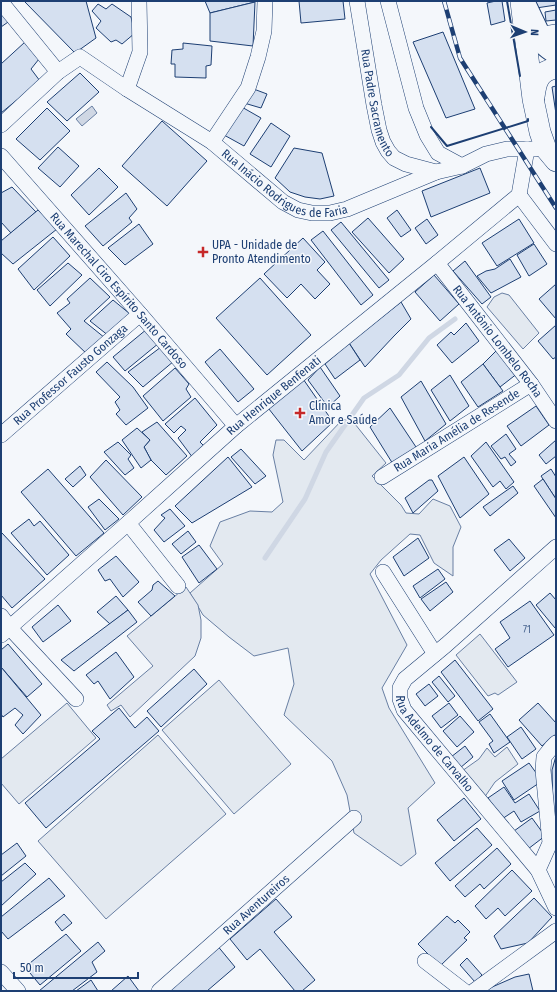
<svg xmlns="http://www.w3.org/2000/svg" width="557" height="992" viewBox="0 0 557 992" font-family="'Fira Sans Condensed',sans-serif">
<rect width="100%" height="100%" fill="#f4f7fb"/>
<!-- green -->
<g fill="#e3e9f0" stroke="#687fa3">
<polygon points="502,293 509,295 539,333 523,349 487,307 494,297"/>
<polygon points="343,419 355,424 386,463 372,476 401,505 406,513 419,514 433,499 450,506 461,527 453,547 453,576 434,563 420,535 410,534 381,560 370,574 407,645 382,688 389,708 435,783 408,808 416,854 401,866 354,833 347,795 332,761 284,715 294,684 288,648 254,656 229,637 203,615 190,593 223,564 210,546 220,522 250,511 272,512 283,502 273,455 276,440 284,440 304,460"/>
<polygon points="480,634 517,682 498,695 495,693 488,696 456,655"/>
<polygon points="219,680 291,764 234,814 162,730"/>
<polygon points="67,703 96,738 19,804 1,783 1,759"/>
<polygon points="158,735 226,814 106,919 38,841"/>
<polygon points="507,747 518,764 495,782 484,798 462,771 479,759 487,748 495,757"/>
</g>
<!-- parking -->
<polygon fill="#e3e8f0" stroke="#687fa3" points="186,587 198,605 201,620 201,638 195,656 130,717 121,705 111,711 107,705 153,666 127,636"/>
<!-- water -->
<polygon fill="#cfd7e4" stroke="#687fa3" points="92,106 97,113 82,126 76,119"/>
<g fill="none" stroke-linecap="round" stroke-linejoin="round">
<!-- stream -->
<polyline stroke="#cfd7e4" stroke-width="5" points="265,558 305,499 326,452 364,398 399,375 429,338 455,319"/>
</g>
<!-- building -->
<g fill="#d5e0f0" stroke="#1d3f73">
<polygon points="24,1 86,1 96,38 75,53"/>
<polygon points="205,1 255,1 255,2 210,13"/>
<polygon points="299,1 343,1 345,19 301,23"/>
<polygon points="496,1 502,1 505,21 491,25 487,3"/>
<polygon points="534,1 556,1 556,5 536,8"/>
<polygon points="255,2 253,46 210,41 210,13"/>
<polygon points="98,4 106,9 112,4 131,17 135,33 122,44 116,40 111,42 96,28 101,21 92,11"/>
<polygon points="1,10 11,20 1,27"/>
<polygon points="556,10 556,20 546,21 545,12"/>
<polygon points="443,32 475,109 446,118 413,42"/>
<polygon points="25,42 39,59 31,69 40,81 1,113 1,64"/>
<polygon points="183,43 212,46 211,65 206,66 206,78 175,77 175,64 171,64 172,50 183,49"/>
<polygon points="80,73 99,92 67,121 47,102"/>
<polygon points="556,86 556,114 552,87"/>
<polygon points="251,88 267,94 261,108 244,103"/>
<polygon points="240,106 261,118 244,146 224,135"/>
<polygon points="47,108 70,131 40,160 16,139"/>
<polygon points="162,121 207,161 167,206 122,166"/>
<polygon points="271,123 290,136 271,167 250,154"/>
<polygon points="58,147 79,166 60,187 38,168"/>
<polygon points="294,148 322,153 334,196 320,199 305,197 290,192 275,178"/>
<polygon points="99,168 118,187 89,215 71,195"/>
<polygon points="480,168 490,193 431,217 422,191"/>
<polygon points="12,187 36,212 11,233 1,222 1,193"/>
<polygon points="126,193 137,209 129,218 132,222 103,246 85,226"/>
<polygon points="38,210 57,229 13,264 1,253 1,241"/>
<polygon points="397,210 411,230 401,237 387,218"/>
<polygon points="368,218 404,259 389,273 352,232"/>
<polygon points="427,219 438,235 426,244 415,228"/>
<polygon points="519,219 534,243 497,266 482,243"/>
<polygon points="341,222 389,280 379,288 331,230"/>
<polygon points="139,224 153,244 125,265 108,248"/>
<polygon points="323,231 373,295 361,305 311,240"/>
<polygon points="53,237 70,256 34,290 18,269"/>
<polygon points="303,238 325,262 317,270 330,284 315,299 301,284 287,298 264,274"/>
<polygon points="534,244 547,264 529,276 517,255"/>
<polygon points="510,259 521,277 491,293 477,276 486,271 495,269"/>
<polygon points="465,261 491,297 482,304 453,271"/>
<polygon points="68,263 82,275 50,306 37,290"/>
<polygon points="434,275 459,304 440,321 415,292"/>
<polygon points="90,278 110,297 84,321 105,338 88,355 66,334 71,329 57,313 70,303 67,299"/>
<polygon points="260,278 311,335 267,375 216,318"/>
<polygon points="556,284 556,319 539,299"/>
<polygon points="113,300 130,314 109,336 90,321"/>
<polygon points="401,302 411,319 394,336 365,367 349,343"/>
<polygon points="466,323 479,341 452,363 437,345 451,332 454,335"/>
<polygon points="556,325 556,357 553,359 538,341"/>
<polygon points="147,329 159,343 125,371 113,357"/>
<polygon points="349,343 360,360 335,379 325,364"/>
<polygon points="161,347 174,361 143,387 128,372"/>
<polygon points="220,349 254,389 238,402 205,362"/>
<polygon points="498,349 518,373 500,387 483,364"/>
<polygon points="107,362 133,387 148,408 126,425 116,414 120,410 115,402 120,397 96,372"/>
<polygon points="483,364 503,391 478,407 461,382"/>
<polygon points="320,367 340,396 328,407 308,380"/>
<polygon points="175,368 189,384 186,389 191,397 163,421 143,396"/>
<polygon points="450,375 469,406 450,421 431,390"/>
<polygon points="301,376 333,422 302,451 265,404"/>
<polygon points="421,381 446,424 425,441 401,397"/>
<polygon points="195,398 217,425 200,442 205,447 193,458 178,438 186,430 181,426 174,433 165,424"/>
<polygon points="536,406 549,425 521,446 507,426"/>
<polygon points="390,408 418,450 396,469 370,427"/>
<polygon points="157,422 187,456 166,475 151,460 144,447 150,440 142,432"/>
<polygon points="137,428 150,440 144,447 151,460 141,468 122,440"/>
<polygon points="506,434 516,449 509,454 516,462 511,466 505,457 501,459 491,446"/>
<polygon points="556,440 556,456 546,464 539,455"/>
<polygon points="118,442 131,455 128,459 134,468 125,475 104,452"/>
<polygon points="486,442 514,482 506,489 500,481 493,487 471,456"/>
<polygon points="241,449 266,476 255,484 231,457"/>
<polygon points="228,457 252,487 192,523 175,506"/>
<polygon points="464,457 489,494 460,518 438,476"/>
<polygon points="106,460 142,497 123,515 90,477"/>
<polygon points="80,466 86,475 73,487 65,479"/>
<polygon points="48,469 104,533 76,556 21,492"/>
<polygon points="551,469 556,477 556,499 541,476"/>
<polygon points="543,479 556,499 556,518 534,486"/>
<polygon points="429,480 432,480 438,491 413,513 405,498"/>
<polygon points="513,486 518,493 490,516 483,507"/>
<polygon points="99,499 119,519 105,530 88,507"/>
<polygon points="170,509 185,526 164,542 154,530 165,518 161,515"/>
<polygon points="29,519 34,526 40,521 69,555 47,575 11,533"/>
<polygon points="188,531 196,542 181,554 172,544"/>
<polygon points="2,533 45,579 12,608 1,595 1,534"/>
<polygon points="418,538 429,558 404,576 393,557"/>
<polygon points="509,539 525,558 510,571 494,550"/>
<polygon points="199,545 217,569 199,583 182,557"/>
<polygon points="116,556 139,582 123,597 110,579 105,581 98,570"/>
<polygon points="438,569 445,579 420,598 413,586"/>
<polygon points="158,581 175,596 151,616 138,602 152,590 153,585"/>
<polygon points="446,582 453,592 430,611 421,599"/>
<polygon points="550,593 556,600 556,627 555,628 536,605"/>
<polygon points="116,596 128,610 110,624 97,612"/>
<polygon points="530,601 554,635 508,667 495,649 510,638 500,622"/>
<polygon points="58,605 71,621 43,642 32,627"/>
<polygon points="128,610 137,622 74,671 61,660"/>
<polygon points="8,644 42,684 27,697 1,667 1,650"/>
<polygon points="116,652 134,677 110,699 98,681 94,684 86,675"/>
<polygon points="455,660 493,709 478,721 441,672"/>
<polygon points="1,667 41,715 23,734 15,725 23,715 15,708 3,717 1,714"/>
<polygon points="194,669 207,684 161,727 147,711"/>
<polygon points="439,676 455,696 448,702 432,682"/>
<polygon points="429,684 438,696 425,706 416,694"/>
<polygon points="449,703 458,715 441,728 432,716"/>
<polygon points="538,703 556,723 556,734 542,746 519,720"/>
<polygon points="119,708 135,728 147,717 159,731 46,828 25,803 100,739 92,731"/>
<polygon points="490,714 510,742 494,753 489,744 493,741 479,722"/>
<polygon points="460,716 474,732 457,747 443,731"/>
<polygon points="521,727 536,749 522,759 507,737"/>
<polygon points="465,746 473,757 460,768 451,757"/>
<polygon points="556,756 556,813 553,813 552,770"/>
<polygon points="529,763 542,781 514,800 502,781"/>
<polygon points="504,787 515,803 529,794 540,811 521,822 514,811 502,819 488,798"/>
<polygon points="464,798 481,819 454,841 437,820"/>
<polygon points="532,818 545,836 528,849 514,831"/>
<polygon points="477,828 492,845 450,881 435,863"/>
<polygon points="17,843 26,856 1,876 1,855"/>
<polygon points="497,848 511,864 484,889 480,884 465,897 455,886"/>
<polygon points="25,863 36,874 1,906 1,882"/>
<polygon points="512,870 532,891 505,916 498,908 486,919 475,906"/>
<polygon points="49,878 65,896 8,939 1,931 1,917"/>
<polygon points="534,898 552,917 528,943 501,949 494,936"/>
<polygon points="276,899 292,917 274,932 315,980 302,991 295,991 260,949 247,960 230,939"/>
<polygon points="64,914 72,923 62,931 55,922"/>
<polygon points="447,916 455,923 458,920 470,932 464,938 467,940 440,966 418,944"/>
<polygon points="66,934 81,951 40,985 25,967"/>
<polygon points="98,942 105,951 92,962 97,972 72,991 39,991"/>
<polygon points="216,944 235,967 207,991 162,991"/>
<polygon points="467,958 482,975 475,982 460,965"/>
<polygon points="529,974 533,991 483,991 515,977"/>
<polygon points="128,976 139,991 111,991"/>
<polygon points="91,980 98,991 76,991"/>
</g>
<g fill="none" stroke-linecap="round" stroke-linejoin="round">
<!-- street casing -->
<g stroke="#1d3f73" stroke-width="16">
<g id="street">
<path id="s1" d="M 357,1 L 374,105 L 379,130 L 383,142 L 388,151 L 394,158 L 406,164 L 436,172"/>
<polyline points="388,1 416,108 427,135 438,153 462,166"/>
<polyline points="1,2 58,72"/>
<polyline points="539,35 556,32"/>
<polyline points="127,89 140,52 139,1"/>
<path id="s2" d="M 1,125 L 58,72 L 80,57 L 127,89 L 212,142 L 283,202 L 298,210 L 312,213 L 330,213 L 347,209 L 436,172 L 462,166 L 486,154 L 507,149 L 536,149"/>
<polyline points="212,142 248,88 258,57 264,31 265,1"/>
<path id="s3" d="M 1,156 L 140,314 L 236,426"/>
<polyline points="519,195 556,244"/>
<path id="s4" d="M 437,263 L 531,384 L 556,421"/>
<path id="s5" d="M 1,435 L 140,314"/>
<path id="s6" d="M 382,477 L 531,384"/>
<polyline points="128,523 178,586"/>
<path id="s7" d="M 556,547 L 446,645 L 405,679 L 400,688 L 400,699 L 404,710 L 538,870 L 556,908"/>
<polyline points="383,572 435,654"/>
<polyline points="1,616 10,628 76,699"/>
<path id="s8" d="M 1,635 L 128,523 L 236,426 L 437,263 L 519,195 L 527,149"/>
<polyline points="538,870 550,843 543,770 544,757 552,747 556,743"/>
<polyline points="425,961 464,991"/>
<polyline points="1,972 18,991"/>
<path id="s9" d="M 159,991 L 354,818"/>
<polyline points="474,991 556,931"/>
</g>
</g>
<!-- secondary casing -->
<g stroke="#1d3f73" stroke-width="22">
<g id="secondary">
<polyline points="521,2 533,99 540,132 546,149 556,161"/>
<path d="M 534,97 C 536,81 539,71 556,68"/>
</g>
</g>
<!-- highway casing -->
<g stroke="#1d3f73" stroke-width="24">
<polyline id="highway" points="523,1 543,43 549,48 556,53"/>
</g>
<!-- street -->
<use href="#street" stroke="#f4f7fb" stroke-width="15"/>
<!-- secondary -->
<use href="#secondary" stroke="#f4f7fb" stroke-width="21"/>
<!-- highway -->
<use href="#highway" stroke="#f4f7fb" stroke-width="22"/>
<!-- rail casing -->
<g stroke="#1d3f73" stroke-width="4.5">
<polyline id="rail" points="444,1 460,58 556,208"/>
</g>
<!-- rail -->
<use href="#rail" stroke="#f4f7fb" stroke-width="3" stroke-dasharray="9" stroke-linecap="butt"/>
<!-- wall -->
<g stroke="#1d3f73" stroke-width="2">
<polyline points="507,1 520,76"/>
<polyline points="431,127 447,146 528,121 528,119"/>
</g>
</g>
<!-- markers -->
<g fill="#c62828" stroke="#f4f7fb" stroke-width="1.5">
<path d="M201 246h4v4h4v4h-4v4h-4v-4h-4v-4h4z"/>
<path d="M298 407h4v4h4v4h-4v4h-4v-4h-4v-4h4z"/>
</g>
<g text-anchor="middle" stroke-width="3" stroke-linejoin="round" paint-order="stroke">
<!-- number labels -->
<g font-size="10" fill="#4b6792">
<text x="527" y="633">71</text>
</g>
<!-- street labels -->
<g font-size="12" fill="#1d3f73" stroke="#f4f7fb">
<text dy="4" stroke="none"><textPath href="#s1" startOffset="104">Rua Padre Sacramento</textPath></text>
<text dy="4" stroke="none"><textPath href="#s2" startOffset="349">Rua Inácio Rodrigues de Faria</textPath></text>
<text dy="4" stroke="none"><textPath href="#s3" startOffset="179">Rua Marechal Ciro Espírito Santo Cardoso</textPath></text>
<text dy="4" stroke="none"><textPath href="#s4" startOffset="99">Rua Antônio Lombelo Rocha</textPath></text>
<text dy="4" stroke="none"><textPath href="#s5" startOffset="92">Rua Professor Fausto Gonzaga</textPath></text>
<text dy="4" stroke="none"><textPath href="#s8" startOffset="363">Rua Henrique Benfenati</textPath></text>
<text dy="4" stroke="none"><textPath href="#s6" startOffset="88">Rua Maria Amélia de Resende</textPath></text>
<text dy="4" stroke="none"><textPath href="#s7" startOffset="278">Rua Adelmo de Carvalho</textPath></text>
<text dy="4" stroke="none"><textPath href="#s9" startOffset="130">Rua Aventureiros</textPath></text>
</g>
<!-- poi labels -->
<g font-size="12" fill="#1d3f73" stroke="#f4f7fb" text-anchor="start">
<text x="212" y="249">UPA - Unidade de<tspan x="212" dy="14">Pronto Atendimento</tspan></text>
<text x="309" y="410">Clínica<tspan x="309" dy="14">Amor e Saúde</tspan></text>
</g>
</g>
<!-- border -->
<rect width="557" height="992" fill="none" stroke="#1d3f73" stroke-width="4"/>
<!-- north arrow -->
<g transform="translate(525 32) rotate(92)" stroke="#f4f7fb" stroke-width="3" paint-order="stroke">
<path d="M0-3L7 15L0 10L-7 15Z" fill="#1d3f73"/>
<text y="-6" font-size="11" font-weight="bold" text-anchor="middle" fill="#1d3f73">N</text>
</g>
<!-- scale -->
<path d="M14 972v6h124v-6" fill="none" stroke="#1d3f73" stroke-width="2"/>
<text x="20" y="972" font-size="12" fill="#1d3f73" stroke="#f4f7fb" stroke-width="3" paint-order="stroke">50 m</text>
</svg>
